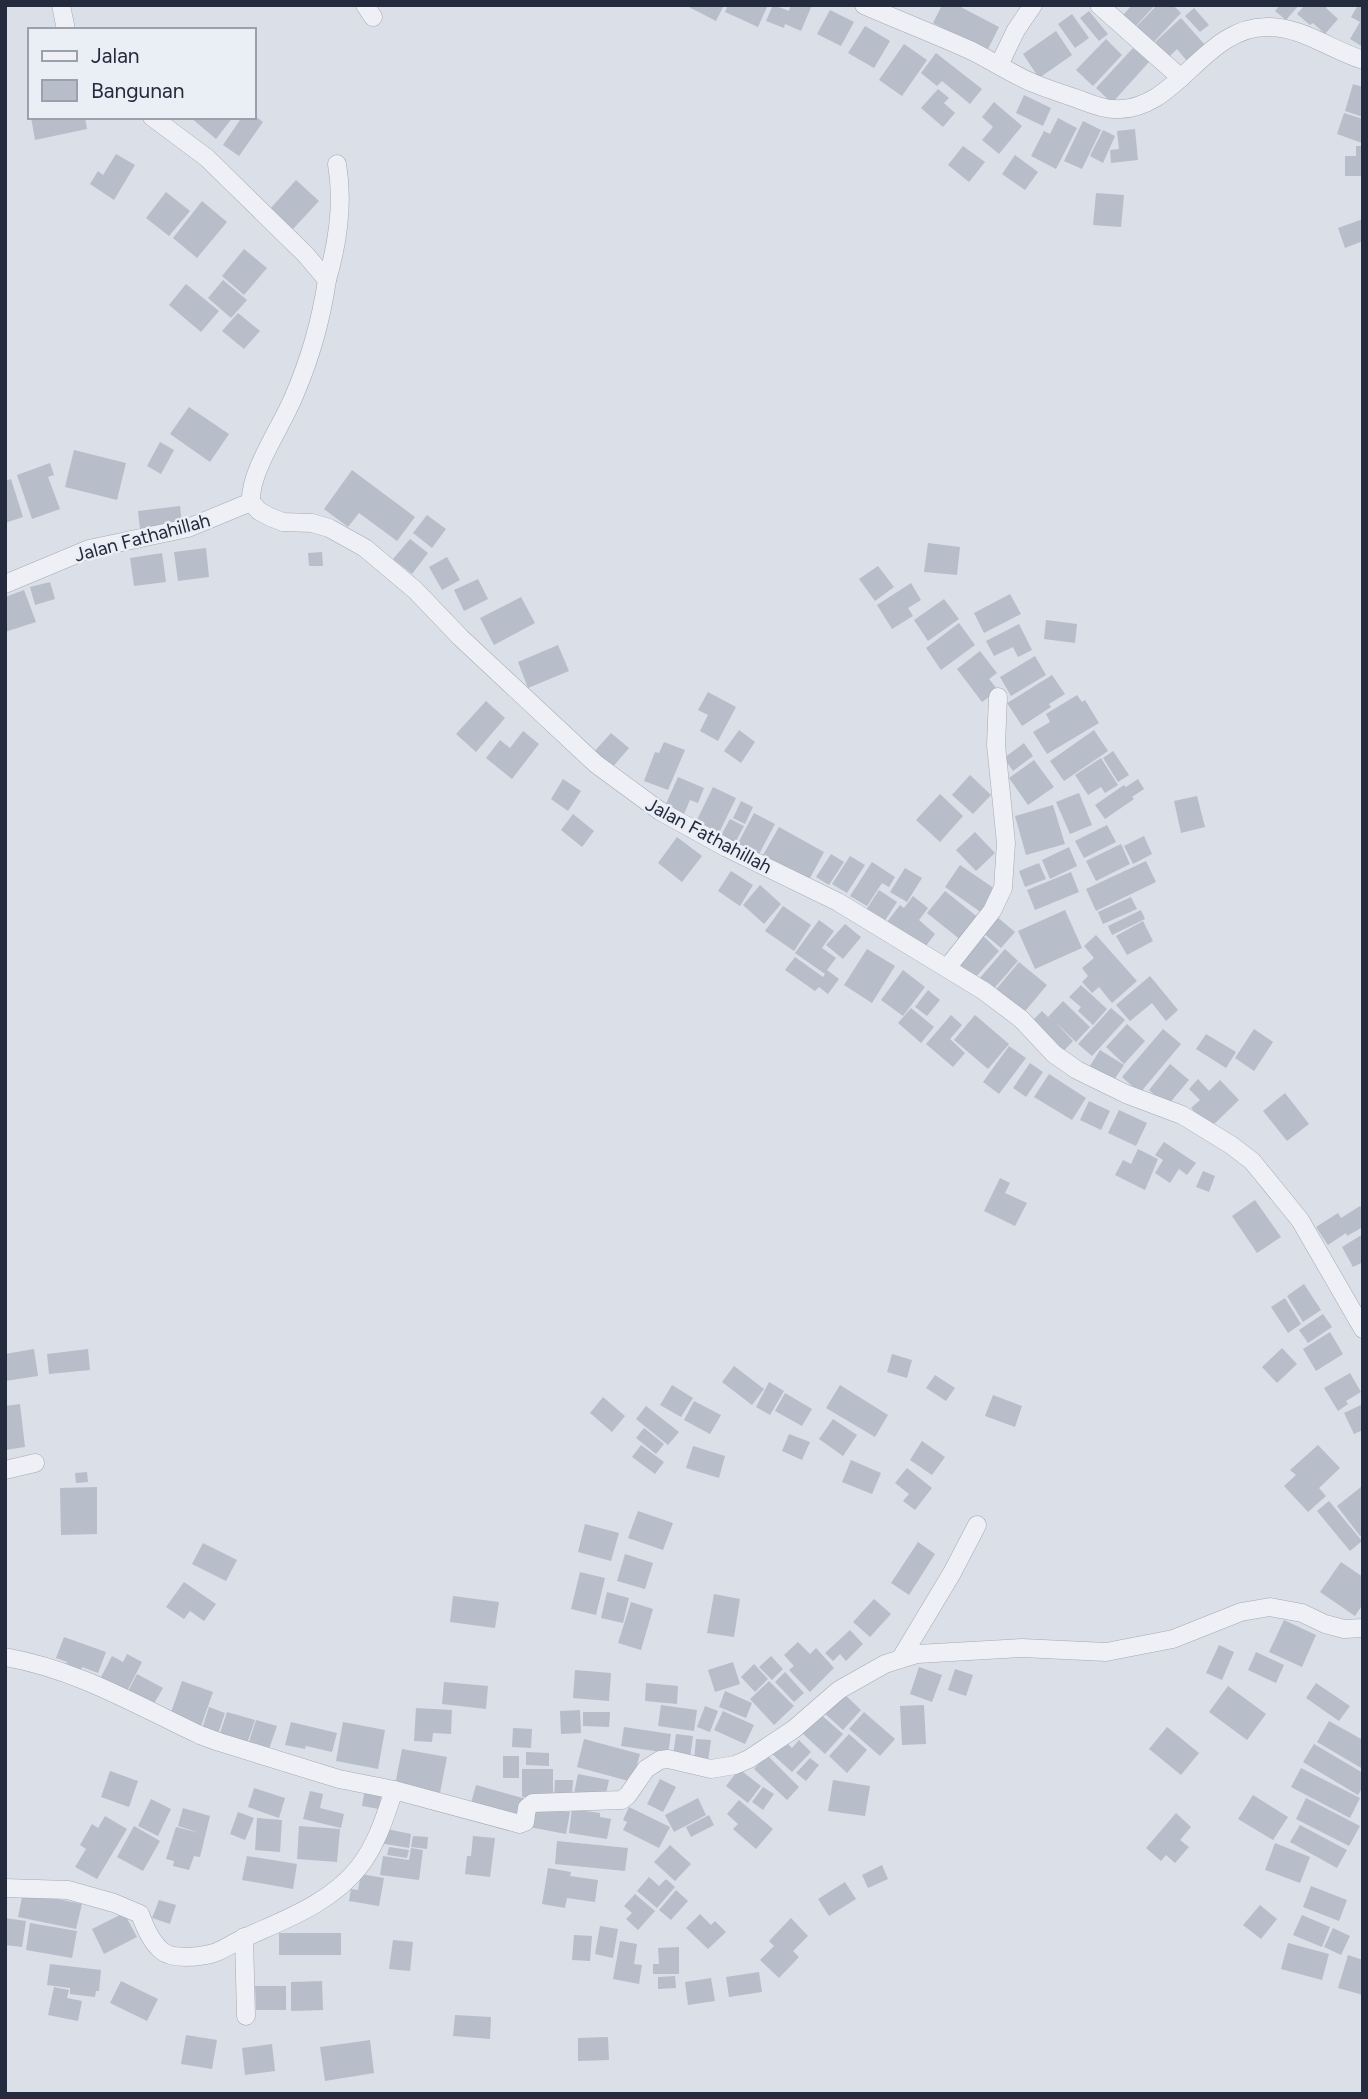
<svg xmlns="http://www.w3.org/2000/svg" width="1368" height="2099" viewBox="0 0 1368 2099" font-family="Figtree,sans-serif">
<rect width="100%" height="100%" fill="#dbdfe7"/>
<!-- building -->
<g fill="#b8bdca">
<polygon points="685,5 724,5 716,21"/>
<polygon points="728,5 766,5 767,7 758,27 725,12"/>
<polygon points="773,5 789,11 791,5 812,5 801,31 785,24 784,28 766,21"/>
<polygon points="942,5 957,5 999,27 987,51 933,23"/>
<polygon points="1132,5 1155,5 1136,26 1123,15"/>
<polygon points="1157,5 1173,5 1181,13 1152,44 1135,28"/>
<polygon points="1280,5 1299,5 1286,20 1275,11"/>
<polygon points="1305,5 1328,5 1326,8 1338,19 1325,34 1313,23 1310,25 1297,14"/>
<polygon points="1358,5 1363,7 1363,47 1350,39 1360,22 1351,17"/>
<polygon points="1194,8 1209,25 1200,32 1185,16"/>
<polygon points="830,10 854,22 841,46 817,34"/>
<polygon points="1089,11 1108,34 1099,41 1080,18"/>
<polygon points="1072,14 1089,38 1075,48 1058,24"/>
<polygon points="1181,18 1205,45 1187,61 1177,49 1169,57 1155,42"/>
<polygon points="865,26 890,41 874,68 848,53"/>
<polygon points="1056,31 1072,55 1039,78 1023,54"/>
<polygon points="1106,39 1122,55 1093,86 1076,70"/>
<polygon points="904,44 927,60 902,96 879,80"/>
<polygon points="1133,48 1149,62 1112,103 1096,88"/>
<polygon points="936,53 982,89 970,104 942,81 937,86 921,73"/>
<polygon points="1353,84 1363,87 1363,117 1345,111"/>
<polygon points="938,89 949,98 944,103 955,113 943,127 921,108"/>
<polygon points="1024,95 1051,108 1043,126 1016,113"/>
<polygon points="994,102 1022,126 999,154 982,140 993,127 982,117"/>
<polygon points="1344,113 1363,119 1362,143 1337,134"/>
<polygon points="254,115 263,122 239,156 223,145 242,117"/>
<polygon points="31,117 85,117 87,129 35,140"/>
<polygon points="190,117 233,117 216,139"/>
<polygon points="1058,118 1077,128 1056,169 1031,156 1044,131 1050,134"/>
<polygon points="1083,121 1101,130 1082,169 1064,161"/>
<polygon points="1135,129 1138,160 1111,163 1110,150 1119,149 1117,131"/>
<polygon points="1103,130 1115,136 1103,163 1090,156"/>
<polygon points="963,146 985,162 969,182 948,165"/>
<polygon points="1356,146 1363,146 1363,176 1345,176 1345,156 1356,156"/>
<polygon points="116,154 135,165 114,200 90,184 98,171 103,175"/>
<polygon points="1015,155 1038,172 1025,190 1002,174"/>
<polygon points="296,180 319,201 293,229 270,209"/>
<polygon points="166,192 190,211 169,236 146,218"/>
<polygon points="1096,193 1124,195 1121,227 1093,225"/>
<polygon points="202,201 227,222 197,258 173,238"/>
<polygon points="1363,219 1363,241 1345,248 1338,228"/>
<polygon points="244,249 267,268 244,295 222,276"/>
<polygon points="223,280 247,300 231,318 208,298"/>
<polygon points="186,284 219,311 201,332 169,305"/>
<polygon points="238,313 260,331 244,349 222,331"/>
<polygon points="189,407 229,434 210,462 170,434"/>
<polygon points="160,442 174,450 161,474 147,466"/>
<polygon points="74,450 126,463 117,500 65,487"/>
<polygon points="50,463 54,475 48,477 60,509 32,519 17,475"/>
<polygon points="352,470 415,517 397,541 359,513 348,527 324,509"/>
<polygon points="11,479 23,517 5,523 5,481"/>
<polygon points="180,506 182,524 140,529 138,511"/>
<polygon points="427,515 446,529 432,548 413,533"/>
<polygon points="410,539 428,553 412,574 393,559"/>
<polygon points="928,543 960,547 957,575 924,572"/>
<polygon points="206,548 209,577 178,581 174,552"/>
<polygon points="322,552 323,566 309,566 308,553"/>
<polygon points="162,553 166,582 134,586 130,558"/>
<polygon points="447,557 460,580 442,590 429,567"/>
<polygon points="878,566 894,587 875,601 859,579"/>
<polygon points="478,579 488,599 464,611 454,590"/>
<polygon points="50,582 55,599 35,605 30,587"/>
<polygon points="911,583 921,600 908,608 913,616 892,629 877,605"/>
<polygon points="24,590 36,622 5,632 5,597"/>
<polygon points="1010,594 1021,614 984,633 974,613"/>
<polygon points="521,597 535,623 494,645 480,618"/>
<polygon points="944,599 959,619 928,641 914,620"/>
<polygon points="1046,620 1077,624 1075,643 1044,639"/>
<polygon points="959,623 975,645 941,670 926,648"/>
<polygon points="1019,624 1032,650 1018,657 1013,647 994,656 986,641"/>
<polygon points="558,645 569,671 528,688 518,662"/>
<polygon points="980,651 997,673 989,679 998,690 982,702 957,669"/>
<polygon points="1035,656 1046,675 1011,696 1000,677"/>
<polygon points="1052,675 1065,694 1049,704 1051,707 1022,726 1007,703"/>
<polygon points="708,692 736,707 718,741 700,731 708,715 698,710"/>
<polygon points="1077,695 1082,702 1085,700 1099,723 1047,754 1033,732 1050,722 1046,714"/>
<polygon points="486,701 505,718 476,752 456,734"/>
<polygon points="739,730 755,742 741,763 724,751"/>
<polygon points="1094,730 1108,751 1064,781 1050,761"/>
<polygon points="523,731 539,744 512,779 486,758 500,740 510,748"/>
<polygon points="611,733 629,748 611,769 592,754"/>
<polygon points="664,742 685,750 668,790 644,781 655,752 659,753"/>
<polygon points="1024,743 1033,756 1013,771 1004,758"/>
<polygon points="1113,751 1129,775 1118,782 1103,758"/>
<polygon points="1101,758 1118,785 1105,793 1101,787 1088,795 1075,775"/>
<polygon points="1034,760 1054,787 1028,805 1009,778"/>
<polygon points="970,775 991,795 973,814 952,795"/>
<polygon points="678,777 704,788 698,803 690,800 684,814 665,806"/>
<polygon points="563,779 581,791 568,811 551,799"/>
<polygon points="1138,779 1144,789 1132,797 1134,799 1105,819 1095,805 1124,785 1126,787"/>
<polygon points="713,787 736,798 717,837 694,826"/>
<polygon points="1079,793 1092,825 1070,834 1056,802"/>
<polygon points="940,794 963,816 940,842 916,820"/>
<polygon points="1197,796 1205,827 1181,833 1174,801"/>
<polygon points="741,801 753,807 745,824 733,818"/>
<polygon points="1053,805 1065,844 1026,855 1015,816"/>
<polygon points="754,813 775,824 758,856 737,845"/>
<polygon points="573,814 594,831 582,847 561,830"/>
<polygon points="730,819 744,826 734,845 720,837"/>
<polygon points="1107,825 1116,842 1084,858 1075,841"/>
<polygon points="779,827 824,852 809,880 763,855"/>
<polygon points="975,832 995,853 976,871 956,850"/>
<polygon points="1144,836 1152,854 1133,864 1124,846"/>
<polygon points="677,837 702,856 682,882 658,863"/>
<polygon points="1121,844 1130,864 1096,881 1086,861"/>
<polygon points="1069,847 1077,866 1050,879 1042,860"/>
<polygon points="831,854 844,862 829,885 816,877"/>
<polygon points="850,856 865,865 847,893 832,884"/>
<polygon points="1146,861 1156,882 1096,911 1086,889"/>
<polygon points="872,862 895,877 889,887 882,883 867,906 850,896"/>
<polygon points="1039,863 1046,879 1025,887 1019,871"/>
<polygon points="960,865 998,891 982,913 945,887"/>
<polygon points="905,868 922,878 907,902 890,892"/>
<polygon points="731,871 753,885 740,906 718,891"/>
<polygon points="1071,872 1079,892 1035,910 1027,890"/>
<polygon points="760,885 781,904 764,924 743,905"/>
<polygon points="879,890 897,902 882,925 864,913"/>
<polygon points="945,891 980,919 962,941 927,913"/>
<polygon points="913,896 928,908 919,920 935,934 922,951 887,922 900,905 904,908"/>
<polygon points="1131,897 1137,909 1103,924 1098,912"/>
<polygon points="783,906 811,925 794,951 765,931"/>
<polygon points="1065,910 1082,948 1035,969 1018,931"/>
<polygon points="1141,910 1145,919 1112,935 1108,926"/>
<polygon points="996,916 1015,932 1001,948 982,932"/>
<polygon points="819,920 834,931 822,948 836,958 827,970 839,979 828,994 819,987 815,991 785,970 795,957 823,977 825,974 795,953"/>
<polygon points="1143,921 1153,941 1127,955 1116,936"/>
<polygon points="845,924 861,937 843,959 826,945"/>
<polygon points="979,932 999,951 974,979 953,960"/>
<polygon points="1096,935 1137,981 1112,1003 1099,987 1092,993 1082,982 1088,976 1082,968 1094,958 1084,946"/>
<polygon points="867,949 895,966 872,1003 844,985"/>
<polygon points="1005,949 1018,961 991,992 978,980"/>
<polygon points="1019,962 1047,985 1021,1016 993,993"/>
<polygon points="903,970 925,987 903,1016 881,1000"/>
<polygon points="1150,976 1178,1010 1166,1021 1152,1003 1130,1021 1116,1005"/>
<polygon points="1081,985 1107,1009 1093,1025 1078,1011 1081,1007 1069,997"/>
<polygon points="928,990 940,1000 927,1016 915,1007"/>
<polygon points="1063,1001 1090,1027 1076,1042 1055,1022 1073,1041 1059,1056 1028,1025 1042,1011 1048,1017"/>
<polygon points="911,1008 934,1027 921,1043 898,1023"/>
<polygon points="1111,1008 1125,1020 1092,1056 1078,1044"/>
<polygon points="951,1015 962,1025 950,1039 965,1053 953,1067 926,1044"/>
<polygon points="975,1015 1009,1044 988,1069 954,1040"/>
<polygon points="1127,1024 1145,1041 1124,1064 1106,1047"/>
<polygon points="1163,1029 1181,1044 1140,1093 1122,1077"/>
<polygon points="1254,1029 1273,1042 1254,1071 1235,1058"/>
<polygon points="1206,1034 1236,1052 1226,1068 1196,1049"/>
<polygon points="1009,1046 1026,1058 999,1094 983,1082"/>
<polygon points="1100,1050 1124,1065 1112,1083 1088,1069"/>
<polygon points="1030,1063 1043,1072 1026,1097 1013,1088"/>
<polygon points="1170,1064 1189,1080 1167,1106 1149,1090"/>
<polygon points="1049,1074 1086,1098 1072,1120 1034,1097"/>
<polygon points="1198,1079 1209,1091 1220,1080 1239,1100 1210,1128 1191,1108 1200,1100 1189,1089"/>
<polygon points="1285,1093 1309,1124 1287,1141 1263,1111"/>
<polygon points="1089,1101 1110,1111 1101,1130 1080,1120"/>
<polygon points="1119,1110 1147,1123 1136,1146 1108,1133"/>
<polygon points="1164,1142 1196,1163 1187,1175 1179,1169 1170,1183 1155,1173 1163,1160 1155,1155"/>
<polygon points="1138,1149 1158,1159 1145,1190 1115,1175 1123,1160 1131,1164"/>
<polygon points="1203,1171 1215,1176 1209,1192 1196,1187"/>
<polygon points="1000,1178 1010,1183 1005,1193 1027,1203 1015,1226 984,1211"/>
<polygon points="1255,1200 1281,1237 1257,1253 1232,1216"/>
<polygon points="1360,1206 1363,1210 1363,1227 1347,1236 1346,1233 1328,1245 1316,1227 1338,1213 1341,1218"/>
<polygon points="1363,1234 1363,1262 1353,1267 1342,1247"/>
<polygon points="1304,1284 1321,1310 1303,1322 1287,1296"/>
<polygon points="1285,1298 1301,1324 1288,1333 1271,1307"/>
<polygon points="1323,1314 1332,1327 1308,1343 1299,1330"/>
<polygon points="1330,1332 1343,1354 1316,1371 1303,1349"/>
<polygon points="1282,1348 1297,1364 1277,1383 1262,1367"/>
<polygon points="34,1349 38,1376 5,1381 5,1354"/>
<polygon points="88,1349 90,1370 49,1374 47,1354"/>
<polygon points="892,1354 912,1360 907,1378 887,1372"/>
<polygon points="734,1366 764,1389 752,1405 722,1382"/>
<polygon points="1350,1373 1361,1392 1346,1401 1348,1404 1338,1411 1324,1388"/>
<polygon points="935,1375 955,1388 946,1401 926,1388"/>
<polygon points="769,1382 784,1391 770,1415 756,1407"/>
<polygon points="672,1385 693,1398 681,1417 660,1405"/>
<polygon points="840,1385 888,1415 875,1437 826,1408"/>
<polygon points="785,1393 812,1409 802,1426 775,1411"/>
<polygon points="993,1395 1022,1406 1015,1427 985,1416"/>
<polygon points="603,1397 625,1416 612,1432 590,1413"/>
<polygon points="694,1401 721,1415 710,1434 684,1420"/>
<polygon points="20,1404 25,1447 5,1450 5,1406"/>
<polygon points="1363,1404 1363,1430 1354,1434 1344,1413"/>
<polygon points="646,1406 679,1432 668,1445 636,1419"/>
<polygon points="833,1419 857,1435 843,1456 819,1439"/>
<polygon points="644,1428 664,1444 656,1454 636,1438"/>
<polygon points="789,1434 810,1442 802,1460 782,1451"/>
<polygon points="922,1441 945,1457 932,1475 910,1460"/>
<polygon points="641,1445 664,1462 655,1474 632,1457"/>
<polygon points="1318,1445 1340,1468 1319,1488 1326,1496 1308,1512 1284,1486 1296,1475 1290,1470"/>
<polygon points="693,1446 725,1456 719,1478 686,1468"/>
<polygon points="851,1460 881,1473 872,1494 842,1482"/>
<polygon points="907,1468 932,1488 915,1510 903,1501 909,1494 895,1483"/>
<polygon points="87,1472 88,1482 76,1483 75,1473"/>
<polygon points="97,1487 97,1534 61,1535 60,1488"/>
<polygon points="1361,1487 1363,1490 1363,1534 1360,1536 1337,1506"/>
<polygon points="1329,1501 1362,1541 1350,1551 1317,1511"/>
<polygon points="638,1511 673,1523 663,1550 628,1538"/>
<polygon points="585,1524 619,1533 611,1561 578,1552"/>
<polygon points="918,1542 935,1554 909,1595 891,1583"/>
<polygon points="203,1543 237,1560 226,1581 192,1564"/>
<polygon points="625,1554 653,1563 645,1589 617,1581"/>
<polygon points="1341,1562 1363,1577 1363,1604 1355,1616 1320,1592"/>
<polygon points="580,1572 605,1578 596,1615 571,1609"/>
<polygon points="184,1582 216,1604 204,1621 190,1611 184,1619 166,1607"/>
<polygon points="607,1592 629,1598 623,1623 601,1618"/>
<polygon points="714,1594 740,1599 734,1637 707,1633"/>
<polygon points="453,1596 499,1602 495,1628 450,1622"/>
<polygon points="874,1599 891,1614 870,1637 853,1622"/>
<polygon points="631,1602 653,1609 641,1650 618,1643"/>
<polygon points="1284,1620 1316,1635 1302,1667 1269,1652"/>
<polygon points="850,1630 863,1644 846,1661 840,1654 833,1661 825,1653"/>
<polygon points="64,1637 106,1652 98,1673 82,1667 80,1673 65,1668 67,1662 56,1658"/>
<polygon points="798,1642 810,1654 816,1648 834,1668 810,1692 789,1670 794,1666 784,1655"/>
<polygon points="1219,1645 1234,1652 1222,1680 1206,1673"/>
<polygon points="1256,1652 1284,1665 1276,1683 1248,1670"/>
<polygon points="127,1654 142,1662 125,1695 100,1679 112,1656 123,1662"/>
<polygon points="771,1656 783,1669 772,1680 759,1667"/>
<polygon points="733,1662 740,1684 715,1692 708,1670"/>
<polygon points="754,1664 768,1679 755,1692 741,1677"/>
<polygon points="919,1667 942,1675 932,1702 910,1694"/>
<polygon points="955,1669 973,1675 966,1696 948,1690"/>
<polygon points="575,1670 611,1673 609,1701 573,1698"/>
<polygon points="785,1672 804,1693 794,1702 775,1682"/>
<polygon points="137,1674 163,1688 152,1707 127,1693"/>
<polygon points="182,1681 213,1692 200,1729 169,1718"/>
<polygon points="769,1681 794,1706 774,1725 750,1699"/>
<polygon points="444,1682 488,1686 486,1709 442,1704"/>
<polygon points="646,1683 678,1686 677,1704 645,1701"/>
<polygon points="1316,1683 1350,1706 1339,1721 1306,1698"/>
<polygon points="1228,1686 1266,1714 1247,1740 1209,1712"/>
<polygon points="725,1691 752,1703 746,1718 719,1707"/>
<polygon points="841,1691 861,1710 843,1730 823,1712"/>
<polygon points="661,1705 697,1710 694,1731 658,1726"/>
<polygon points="924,1705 926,1744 902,1745 900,1706"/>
<polygon points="705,1706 718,1711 710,1732 697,1727"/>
<polygon points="209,1707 225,1713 216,1740 200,1735"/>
<polygon points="416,1708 452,1710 451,1734 433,1733 432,1742 414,1741"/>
<polygon points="580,1710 581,1733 561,1734 560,1711"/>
<polygon points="723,1711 754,1725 745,1744 714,1730"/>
<polygon points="227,1712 255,1720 245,1750 217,1742"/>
<polygon points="583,1712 610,1712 609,1727 583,1726"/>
<polygon points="864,1712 895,1739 880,1756 849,1729"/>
<polygon points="819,1713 843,1734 825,1754 802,1733"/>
<polygon points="256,1720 277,1726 268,1752 248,1745"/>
<polygon points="1329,1721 1363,1740 1363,1769 1317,1742"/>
<polygon points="291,1722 337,1733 332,1752 306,1746 305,1749 285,1745"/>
<polygon points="343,1722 385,1730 378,1769 336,1761"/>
<polygon points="624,1727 671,1734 668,1753 621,1746"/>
<polygon points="1167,1727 1199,1753 1181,1775 1149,1749"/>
<polygon points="513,1728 532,1729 531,1748 512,1747"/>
<polygon points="676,1734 693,1736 690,1758 673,1756"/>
<polygon points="849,1734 867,1750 847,1773 829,1756"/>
<polygon points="584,1739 640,1754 632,1782 577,1767"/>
<polygon points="696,1739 711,1740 708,1761 694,1760"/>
<polygon points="783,1739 792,1748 799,1740 811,1752 792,1772 771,1753"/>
<polygon points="1314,1744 1363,1773 1363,1787 1358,1795 1303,1762"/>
<polygon points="402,1749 447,1757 440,1793 395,1785"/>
<polygon points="526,1752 549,1753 549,1766 526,1765"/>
<polygon points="767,1755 799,1787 787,1800 754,1769"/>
<rect x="503" y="1756" width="16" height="22"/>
<polygon points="810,1758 819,1765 806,1781 796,1773"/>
<polygon points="1301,1768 1360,1798 1350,1818 1291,1787"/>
<rect x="522" y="1769" width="31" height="28"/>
<polygon points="739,1769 761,1786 748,1803 726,1786"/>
<polygon points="110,1771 138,1781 129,1807 101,1797"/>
<polygon points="578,1774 609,1780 605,1798 574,1793"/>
<polygon points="660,1779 676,1787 663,1812 647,1804"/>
<polygon points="555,1780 573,1780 572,1797 554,1797"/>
<polygon points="833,1780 870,1786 865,1816 828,1811"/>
<polygon points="476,1785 526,1799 520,1817 471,1803"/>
<polygon points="763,1787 774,1794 763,1810 752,1802"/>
<polygon points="254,1788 285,1798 279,1818 248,1807"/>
<polygon points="365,1788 382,1791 379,1809 362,1806"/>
<polygon points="310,1791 323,1794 320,1808 344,1814 341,1828 303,1819"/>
<polygon points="1253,1795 1288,1817 1273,1840 1238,1819"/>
<polygon points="698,1798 706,1815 674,1832 665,1815"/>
<polygon points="1306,1798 1360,1826 1349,1846 1296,1819"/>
<polygon points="151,1799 171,1809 158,1836 138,1826"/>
<polygon points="739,1800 773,1829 756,1849 733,1829 738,1824 727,1814"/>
<polygon points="629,1807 670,1827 659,1848 623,1830 627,1822 623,1820"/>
<polygon points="183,1808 210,1816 200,1857 194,1856 189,1870 173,1866 174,1861 166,1859 176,1827 200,1833 178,1826"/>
<polygon points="531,1809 570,1812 566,1834 529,1827"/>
<polygon points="572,1809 600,1813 600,1817 611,1819 607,1839 569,1833"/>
<polygon points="238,1812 254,1818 245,1840 230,1834"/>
<polygon points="1176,1813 1191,1827 1180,1840 1189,1847 1175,1863 1166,1855 1161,1861 1146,1848"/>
<polygon points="709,1815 714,1825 691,1837 686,1827"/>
<polygon points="105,1816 127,1829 97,1879 75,1867 86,1849 80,1845 92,1824 98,1828"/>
<polygon points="257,1818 282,1820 280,1852 255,1850"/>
<polygon points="1300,1825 1347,1850 1337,1868 1290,1842"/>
<polygon points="134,1826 160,1841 143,1871 117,1857"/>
<polygon points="299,1826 340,1829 337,1862 297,1859"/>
<polygon points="382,1828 411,1834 409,1848 379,1843"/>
<polygon points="413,1836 428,1837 427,1849 411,1847"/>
<polygon points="473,1836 495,1838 490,1877 465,1874 467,1856 471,1856"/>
<polygon points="557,1841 628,1848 625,1871 555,1864"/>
<polygon points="1275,1843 1310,1857 1300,1883 1265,1870"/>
<polygon points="670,1845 691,1864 675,1881 654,1862"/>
<polygon points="389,1847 409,1850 407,1858 387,1855"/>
<polygon points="411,1848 423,1850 419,1880 380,1875 383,1856 409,1860"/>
<polygon points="247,1856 297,1864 293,1889 242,1880"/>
<polygon points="882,1865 888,1879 868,1888 862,1875"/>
<polygon points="548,1868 571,1872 570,1876 598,1880 595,1902 567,1898 565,1908 542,1904"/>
<polygon points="361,1874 384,1878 379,1906 349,1901 351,1889 358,1890"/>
<polygon points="649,1877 659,1886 666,1879 675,1887 657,1908 637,1891"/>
<polygon points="845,1882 856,1899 829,1916 818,1899"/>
<polygon points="1311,1886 1347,1900 1339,1921 1303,1907"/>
<polygon points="676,1890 688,1901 671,1920 659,1910"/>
<polygon points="23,1892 82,1904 76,1929 18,1917"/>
<polygon points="635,1894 655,1911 638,1930 626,1919 632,1913 624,1906"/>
<polygon points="159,1900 176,1905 170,1924 152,1918"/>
<polygon points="1260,1905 1277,1919 1261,1939 1243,1925"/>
<polygon points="124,1913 137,1937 104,1954 92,1929"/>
<polygon points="700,1914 711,1925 715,1921 726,1932 708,1949 686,1928"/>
<polygon points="1302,1915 1330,1927 1322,1947 1293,1935"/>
<polygon points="5,1918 26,1921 22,1947 5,1945"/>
<polygon points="791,1918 808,1936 793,1951 799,1957 779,1978 760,1960 774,1946 769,1941"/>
<polygon points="30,1923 77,1931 72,1958 26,1950"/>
<polygon points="600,1926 618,1929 613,1958 595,1954"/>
<polygon points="1333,1928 1350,1936 1341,1955 1324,1947"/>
<rect x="279" y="1933" width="62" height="22"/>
<polygon points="574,1935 592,1936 590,1961 572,1960"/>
<polygon points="393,1940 413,1942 410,1971 389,1969"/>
<polygon points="620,1941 637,1944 634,1964 642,1965 639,1984 613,1979"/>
<polygon points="1288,1943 1329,1954 1322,1980 1281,1969"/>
<polygon points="679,1947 679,1974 653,1974 653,1964 659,1964 658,1948"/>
<polygon points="1348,1955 1363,1960 1363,1995 1338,1988"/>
<polygon points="50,1964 101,1970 99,1991 96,1991 95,1997 70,1994 70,1988 47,1985"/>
<polygon points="759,1972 762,1992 729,1997 726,1977"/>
<polygon points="675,1976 676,1988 658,1989 658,1977"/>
<polygon points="711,1978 715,2001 688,2005 685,1982"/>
<polygon points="121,1981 158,1999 147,2021 110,2003"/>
<polygon points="322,1981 323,2010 291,2011 291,1982"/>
<polygon points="255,1986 286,1986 286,2010 256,2010"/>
<polygon points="54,1987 69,1990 67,1998 82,2001 78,2021 48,2015"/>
<polygon points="455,2015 491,2017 490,2039 453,2036"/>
<polygon points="186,2035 217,2040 212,2069 181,2064"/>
<polygon points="608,2037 609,2060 578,2061 578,2038"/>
<polygon points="370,2040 374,2073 325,2081 320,2047"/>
<polygon points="272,2044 275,2071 245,2075 242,2048"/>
</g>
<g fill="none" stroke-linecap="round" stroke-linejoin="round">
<!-- street casing -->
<g stroke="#a4a9b4" stroke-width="19">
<g id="street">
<polyline points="61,5 66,30"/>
<polyline points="365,5 373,17"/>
<path d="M 864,5 C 900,21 937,35 972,51 C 992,61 1012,74 1033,83 C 1048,89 1063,94 1078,99 C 1089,103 1102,109 1114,109 C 1177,113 1203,26 1268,27 C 1302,27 1331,50 1363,60"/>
<polyline points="1099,5 1181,78"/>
<polyline points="999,65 1016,30 1033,5"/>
<path d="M 152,117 L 207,158 L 306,255 L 327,280 C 321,321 310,359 294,396 C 282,426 249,472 251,502"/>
<path d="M 327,280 C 338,242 344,204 337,164"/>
<polyline points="251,502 259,511 270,517 283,522 312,523 329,528 365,548 415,590 461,638 596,764 660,811 727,848 838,902 984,991 1021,1019 1054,1054 1077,1070 1126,1094 1182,1115 1231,1145 1252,1161 1300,1220 1363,1329"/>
<polyline points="5,584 89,549 188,528 251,502"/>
<polyline points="947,968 992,911 1003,888 1006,843 996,745 998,697"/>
<polyline points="5,1470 35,1463"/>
<path d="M 5,1657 C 78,1670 134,1704 200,1735 L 219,1742 L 339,1779 L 394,1790"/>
<polyline points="901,1658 952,1573 977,1525"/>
<path d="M 5,1888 L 68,1890 L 114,1903 L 140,1914 C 145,1927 151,1942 162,1951 C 173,1960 200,1957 214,1953 C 223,1950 233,1943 242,1939 C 283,1920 330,1904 359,1867 C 377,1844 385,1817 394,1790 L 520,1824 L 525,1822 L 527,1808 L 533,1803 L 622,1800 L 628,1795 L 646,1769 L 660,1760 L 668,1759 L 711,1769 L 735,1765 L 749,1759 L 794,1729 L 839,1690 L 885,1664 L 917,1654 L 1022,1648 L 1106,1652 L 1173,1639 L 1241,1612 L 1270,1607 L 1302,1613 L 1325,1624 L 1344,1629 L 1363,1628"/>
<polyline points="244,1937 246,2016"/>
</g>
</g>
<!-- street -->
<use href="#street" stroke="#eef0f5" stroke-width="18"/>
</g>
<g text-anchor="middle" stroke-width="5" stroke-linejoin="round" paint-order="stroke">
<!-- street labels -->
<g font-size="19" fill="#242b3e" stroke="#eaeef5">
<text transform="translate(142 537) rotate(-15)" y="7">Jalan Fathahillah</text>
<text transform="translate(709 835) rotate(28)" y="7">Jalan Fathahillah</text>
</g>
</g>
<!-- border -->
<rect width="1368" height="2099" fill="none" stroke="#242b3e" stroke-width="14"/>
<!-- legend -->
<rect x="28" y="28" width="228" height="91" fill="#eaeef5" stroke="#9ba0ac" stroke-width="2"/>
<rect x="42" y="51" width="35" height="10" fill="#eef0f5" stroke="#9ba0ac" stroke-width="2"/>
<text x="91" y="63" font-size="21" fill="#242b3e">Jalan</text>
<rect x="42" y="80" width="35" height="21" fill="#b8bdca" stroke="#9ba0ac" stroke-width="2"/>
<text x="91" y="98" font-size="21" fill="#242b3e">Bangunan</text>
</svg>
